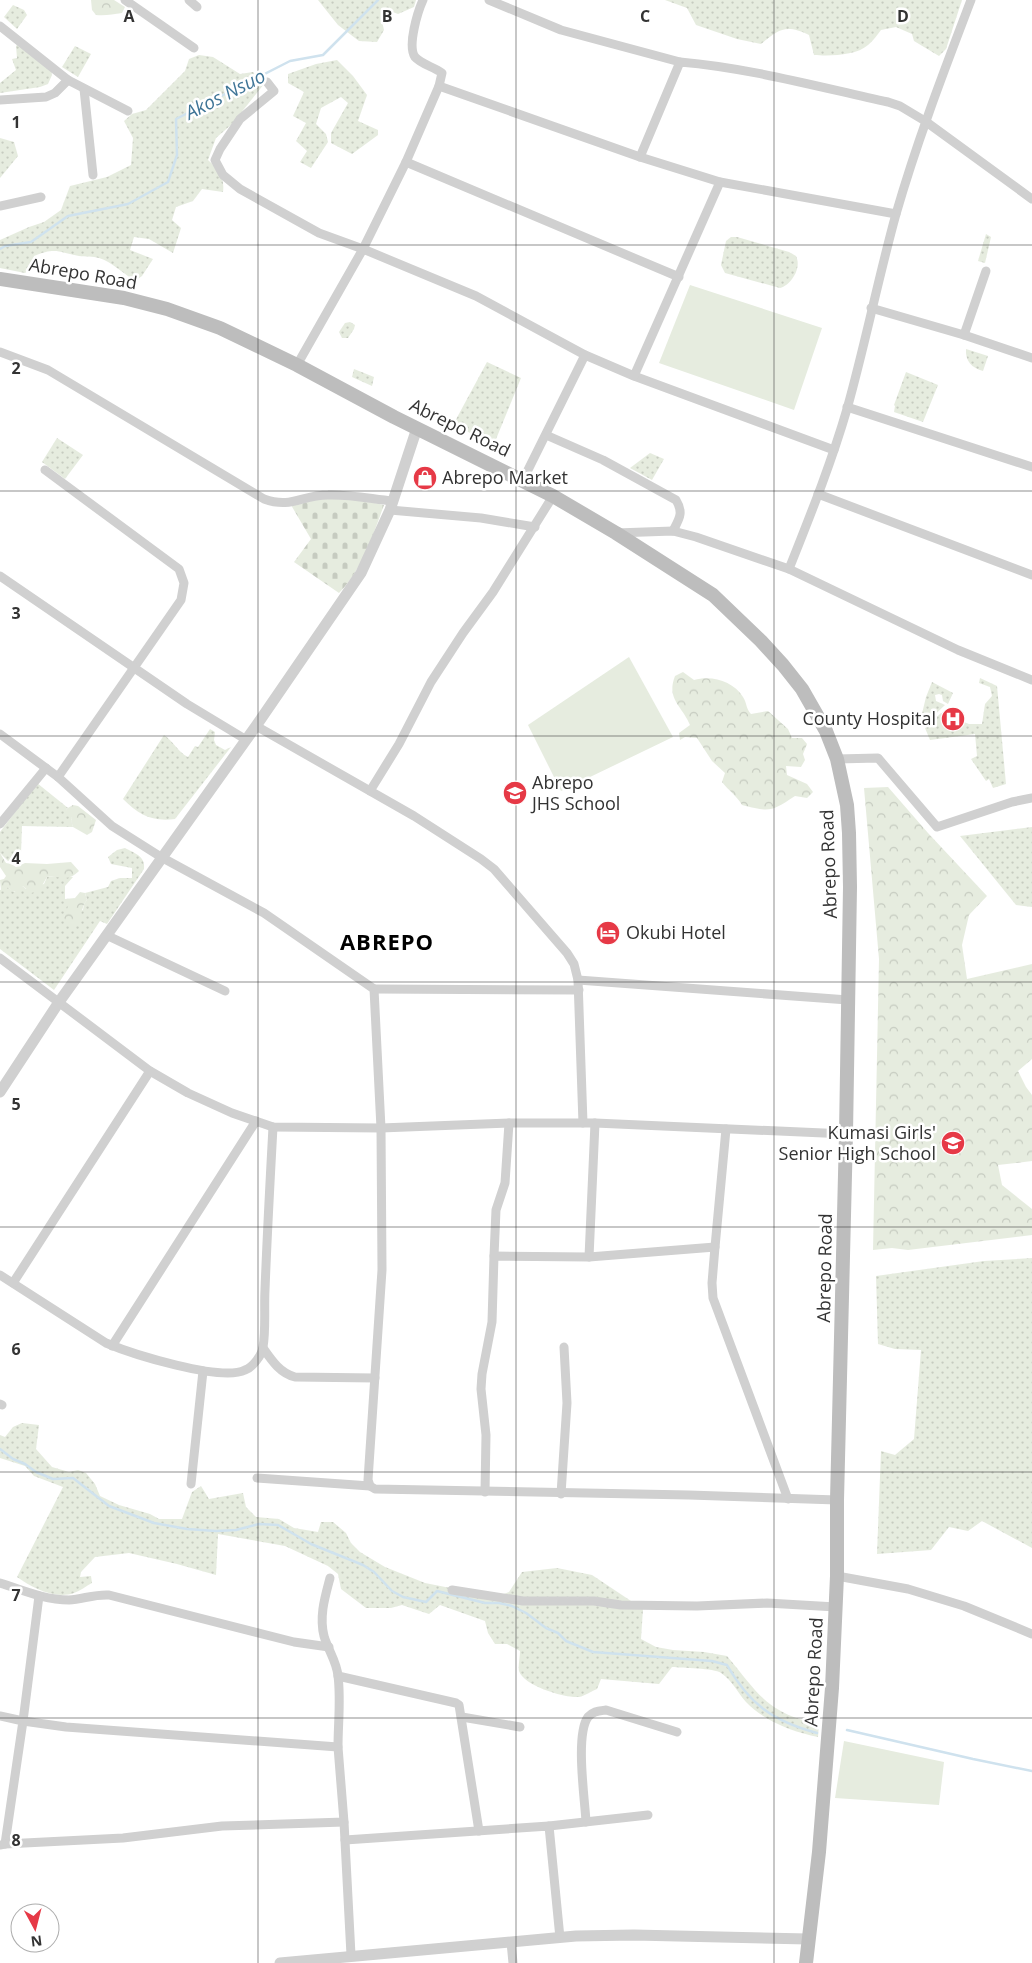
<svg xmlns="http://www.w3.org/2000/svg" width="1032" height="1963" viewBox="0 0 1032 1963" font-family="'Open Sans',sans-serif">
<defs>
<pattern id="grass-dots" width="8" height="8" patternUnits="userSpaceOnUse" patternTransform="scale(1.25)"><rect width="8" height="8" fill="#e6ecdf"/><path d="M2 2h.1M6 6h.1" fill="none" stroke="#c6cbc0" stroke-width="1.8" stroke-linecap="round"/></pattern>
<pattern id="forest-crowns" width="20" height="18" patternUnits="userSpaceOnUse" patternTransform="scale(1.25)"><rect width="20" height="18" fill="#e6ecdf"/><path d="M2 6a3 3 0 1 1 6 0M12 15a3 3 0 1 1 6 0" fill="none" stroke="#c6cbc0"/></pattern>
<pattern id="cemetery-stones" width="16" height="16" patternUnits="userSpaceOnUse" patternTransform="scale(1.25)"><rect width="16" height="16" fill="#e6ecdf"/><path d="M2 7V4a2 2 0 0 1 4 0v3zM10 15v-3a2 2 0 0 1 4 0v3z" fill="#c6cbc0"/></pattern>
</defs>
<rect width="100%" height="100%" fill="#fff"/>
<!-- grass -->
<g fill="url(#grass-dots)">
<polygon points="318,0 416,0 414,7 398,14 385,9 381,17 384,30 377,42 359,41 338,25"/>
<path d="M 665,0 L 962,0 L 946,49 L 939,56 L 914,41 L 912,34 L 896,27 L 881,30 C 877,35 873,41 868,45 C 856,56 829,56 814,55 L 809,35 C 786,24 779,29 761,44 L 737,39 L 696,25 L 687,8 Z"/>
<polygon points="13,5 24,10 27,15 17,29 4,17"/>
<polygon points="18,44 51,70 52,75 48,84 40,87 0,93 0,83 16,70 12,59 17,58 16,46"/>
<polygon points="75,46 91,54 78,77 62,67"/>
<path d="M 199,55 L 213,57 L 240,74 L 253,72 L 264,84 L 232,124 L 216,138 L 208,160 C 218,169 225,177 223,192 L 202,189 L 193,201 L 176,207 L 172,220 L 181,228 L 173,253 L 149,239 L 134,237 L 130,250 L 153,259 L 142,276 L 135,281 C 124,274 112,262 99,258 C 93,256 85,257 79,256 C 59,252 55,247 34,256 L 33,266 L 25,273 L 0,268 L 0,240 L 29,227 L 44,222 L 61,210 L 70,186 L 107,177 L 131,165 L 133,138 L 124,121 L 132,114 L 146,110 L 185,71 L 189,59 Z"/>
<polygon points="337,60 353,76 367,95 358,121 378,130 378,135 352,154 331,143 331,133 348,103 341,97 321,108 316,124 326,134 328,142 311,168 300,162 307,151 296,141 306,123 293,116 304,92 288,83 288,74 316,64"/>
<polygon points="0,138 14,142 18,156 0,178"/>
<polygon points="986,234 991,237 985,263 978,261"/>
<path d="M 731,237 L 737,237 L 789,252 L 796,256 C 802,268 791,285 780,288 L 725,273 L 721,265 L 726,241 Z"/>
<polygon points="350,322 355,325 354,329 348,338 342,338 339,332 345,323"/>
<path d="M 966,349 L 988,356 L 983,371 C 972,368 965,361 966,349 Z"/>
<polygon points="487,362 521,378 494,444 453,425"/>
<polygon points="354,369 374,377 372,386 352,377"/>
<polygon points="906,372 938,385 923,422 894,412 895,406 894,405"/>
<polygon points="57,438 83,455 65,479 42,462"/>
<polygon points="650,453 664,459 652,480 630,468"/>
<polygon points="980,678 997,686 1006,784 993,788 989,779 986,781 971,759 977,756 975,734 930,740 925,728 941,713 969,724 982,724 985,704 992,696 990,687 979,683"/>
<polygon points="932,682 953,693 948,704 943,701 942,695 939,694 935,695 936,701 945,705 924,725 920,722 926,697"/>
<path d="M 210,729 L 215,732 L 214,740 L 216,745 L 225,750 L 231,747 L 175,819 C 152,822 139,815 123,799 L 164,735 C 174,742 178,752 188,757 L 195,746 L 198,747 Z"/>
<polygon points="37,783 68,808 66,809 72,818 71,821 73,827 22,826 21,853 8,861 0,853 0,832"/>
<polygon points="1032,827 1032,907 1016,905 960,836"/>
<path d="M 125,848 C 134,853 146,856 144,869 L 107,924 L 100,921 L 54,990 L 0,949 L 0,890 L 8,887 L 14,892 L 23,886 L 26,889 L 44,884 L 47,877 L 73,877 L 65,886 L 65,899 L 75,898 L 64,917 L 83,910 L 84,904 L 87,900 L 85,893 L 108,887 L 111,881 L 120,878 L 132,878 L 132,868 L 111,864 L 108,857 L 117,850 Z"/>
<polygon points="1032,1258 1032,1548 982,1521 968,1531 949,1527 931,1550 877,1554 881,1451 895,1455 914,1439 921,1350 895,1349 878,1344 876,1276 984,1261"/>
<path d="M 22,1423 L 39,1425 L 36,1449 L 52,1467 L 69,1472 L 78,1470 L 86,1473 L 95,1484 L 100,1496 L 119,1505 L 150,1514 L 159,1519 L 182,1519 L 192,1492 L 201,1486 L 209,1499 L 243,1493 L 246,1507 L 256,1517 L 279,1519 L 294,1528 L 318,1532 L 321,1522 L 333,1522 L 346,1533 L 351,1543 L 360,1552 L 385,1567 L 425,1583 L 496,1597 L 509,1592 L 522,1572 L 557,1568 L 592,1575 L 643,1609 L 641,1639 L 656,1647 L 673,1650 L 704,1652 L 727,1656 C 759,1694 766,1713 819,1724 L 818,1737 C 793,1732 764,1721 746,1702 C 738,1693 732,1680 721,1673 C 714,1668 682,1668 672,1667 L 659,1684 L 601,1679 L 597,1689 C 591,1691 585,1696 579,1697 C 564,1698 524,1686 519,1671 C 518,1666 520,1657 520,1651 L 507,1644 L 495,1644 L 488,1633 L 485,1621 L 440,1605 L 429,1614 L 402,1605 L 391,1608 L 366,1608 L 341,1589 L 338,1574 L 328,1566 L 285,1546 L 218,1534 L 216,1575 L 177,1564 L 129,1553 L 95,1557 L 81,1572 L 80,1577 L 91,1576 L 92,1583 C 86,1586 80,1591 74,1593 C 55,1600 31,1587 17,1577 L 63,1487 L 34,1476 L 25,1466 L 0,1458 L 0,1435 L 5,1437 L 13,1427 Z"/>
</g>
<!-- forest -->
<g fill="url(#forest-crowns)">
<path d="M 91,0 L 114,0 L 125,7 L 122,13 C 113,14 106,16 96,15 L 92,10 Z"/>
<path d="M 683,672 L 694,680 C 712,675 733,681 743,697 C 747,703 746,709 751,714 L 768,711 L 788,729 L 792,738 L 802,738 L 807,744 L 803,754 L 805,760 L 801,767 L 786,766 L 787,775 L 807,784 L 813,792 L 807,798 L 795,796 C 771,812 770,812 742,805 C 737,796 729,791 722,782 L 725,773 L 712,761 L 697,738 L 685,737 L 680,740 L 679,733 L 690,725 C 682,706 666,699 675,676 Z"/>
<polygon points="888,787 928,833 987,896 969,915 962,945 967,979 1032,964 1032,1059 1018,1071 1026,1087 1032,1095 1032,1161 998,1165 1002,1185 1032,1209 1032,1235 908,1250 892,1248 873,1250 879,959 864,788"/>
<polygon points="73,805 78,806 96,820 92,832 87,835 73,827 71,821 72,818 68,815 66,809"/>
<path d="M 0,853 L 6,863 L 11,864 L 16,867 L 25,863 L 47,864 L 71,862 L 79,871 C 67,883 61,875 47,877 L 39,891 L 31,893 L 23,886 L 20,890 L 13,892 L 8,887 L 6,891 L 1,891 L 0,880 L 4,879 L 6,876 L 0,867 Z"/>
<polygon points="80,892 85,893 87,900 84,904 78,923 72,925 65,922 64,917 70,901 75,898"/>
</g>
<!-- cemetery -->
<path fill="url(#cemetery-stones)" d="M 346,497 L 384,505 C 373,535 362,570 339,593 L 294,562 L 311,539 L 291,505 L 321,498 Z"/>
<!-- garden -->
<g fill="#e6ecdf">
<polygon points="690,285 822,328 794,410 659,363"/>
<polygon points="629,657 673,737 561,791 528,725"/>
<polygon points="844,1741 944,1762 939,1805 835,1798"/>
</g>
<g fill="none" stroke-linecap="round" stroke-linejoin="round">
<!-- stream -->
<g stroke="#cfe2ee" stroke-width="2.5">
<polyline points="0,249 5,246 31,242 68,216 128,204 168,182 177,155 176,119 290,61 323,55 378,0"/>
<path d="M 0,1449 L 13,1459 L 25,1464 L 36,1472 L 53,1479 L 73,1478 L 109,1506 L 154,1523 L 187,1529 L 216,1531 L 236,1530 L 259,1524 L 278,1525 L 311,1544 L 363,1565 L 374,1572 L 392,1591 L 403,1597 L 426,1602 L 437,1591 L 485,1603 L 499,1603 L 512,1606 L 526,1613 L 546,1628 L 558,1633 L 566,1641 L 593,1652 L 712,1661 L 727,1665 C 750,1705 773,1721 817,1733"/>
<polyline points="847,1730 973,1759 1032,1771"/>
</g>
<!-- minor -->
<g stroke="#d0d0d0" stroke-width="9">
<polyline points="125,0 194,48"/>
<polyline points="189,0 197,7"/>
<path d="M 423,0 C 418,11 407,46 415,57 C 421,64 434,67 442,73 L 439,86"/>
<polyline points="489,0 561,30 680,62"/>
<polyline points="0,26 68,80 128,111"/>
<polyline points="267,82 274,91 240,119 220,149 215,160 223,175 240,189 319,233 363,249 476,296 585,355 634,376 834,450"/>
<polyline points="84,89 93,175"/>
<polyline points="0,100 46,97 55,93 68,80"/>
<path d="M 640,157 L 680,62 C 750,68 819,87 888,102 L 900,106 L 925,121 L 1032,199"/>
<polyline points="406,162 679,277"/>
<polyline points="0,206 41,197"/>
<polyline points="871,308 964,335 1032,358"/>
<polyline points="964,335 986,271"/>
<path d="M 0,352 L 48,370 L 264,499 C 292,509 301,495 328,495 C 349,494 372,499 393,501"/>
<polyline points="297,365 363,249 406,162 439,86 640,157 720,182 896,214"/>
<polyline points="634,376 720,182"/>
<polyline points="847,407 1032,467"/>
<path d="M 546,435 L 603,460 L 676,500 C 684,513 679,519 673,531"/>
<polyline points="45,470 179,569 184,583 181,600 58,777"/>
<polyline points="523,480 585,355"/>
<polyline points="818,494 1032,575"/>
<polyline points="390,510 481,518 535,527"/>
<polyline points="616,533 673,531 696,537 789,569 958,650 1032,680"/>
<path d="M 789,569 C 810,516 831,464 847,409 C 865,345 878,279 896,214 C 917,141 944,71 971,0"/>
<polyline points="0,576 187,704 245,739"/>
<polyline points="256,726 414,816 481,859 494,869 567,953 574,964 578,980 583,1123"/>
<polyline points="0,734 58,777 112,826 161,857 264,913 374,989 381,1128 382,1270 368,1480 370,1486 375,1489 689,1495 837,1500"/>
<polyline points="837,759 878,758 937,827 1012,802 1032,798"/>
<polyline points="370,791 399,744 431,682 463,633 493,592 553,496"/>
<polyline points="0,824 46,768"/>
<polyline points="106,935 225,991"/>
<polyline points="0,958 150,1071 188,1093 232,1113 273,1127 381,1128 509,1123 595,1123 846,1134"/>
<polyline points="578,980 848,1000"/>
<polyline points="374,989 579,990"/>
<polyline points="715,1247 726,1129"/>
<polyline points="494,1256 496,1210 505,1183 509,1123"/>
<polyline points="589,1257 595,1123"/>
<path d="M 0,1275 L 106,1343 C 132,1354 221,1382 245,1370 C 253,1367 262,1355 263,1347 C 266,1330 264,1308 265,1290 C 267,1236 270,1182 273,1127"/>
<polyline points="13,1283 150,1071"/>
<polyline points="112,1346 256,1121"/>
<path d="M 263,1348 C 272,1361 280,1373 295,1377 L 375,1378"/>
<polyline points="0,1404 2,1405"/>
<polyline points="257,1478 370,1486"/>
<polyline points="191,1484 203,1371"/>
<polyline points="485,1492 486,1435 481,1389 482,1374 492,1322 494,1256 589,1257 715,1247 712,1283 713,1298 788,1499"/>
<polyline points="561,1494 567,1403 564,1347"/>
<polyline points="837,1576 908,1589 964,1606 1032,1634"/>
<path d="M 330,1578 C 325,1597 319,1616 324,1636 C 328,1650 337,1662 338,1676 C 341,1699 338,1724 338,1747"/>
<path d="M 0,1583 C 22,1590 45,1600 69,1600 C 83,1599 95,1594 109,1595 L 294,1642 L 329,1647"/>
<polyline points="452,1590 523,1601 594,1601 621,1605 697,1606 767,1603 836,1607"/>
<polyline points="338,1676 456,1703 459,1705 479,1831"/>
<polyline points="0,1716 23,1721 5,1844 0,1845"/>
<polyline points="462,1717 520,1727"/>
<polyline points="344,1822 351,1955"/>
<path d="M 586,1822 C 585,1800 575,1735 588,1717 C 593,1711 599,1711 606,1710 L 677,1732"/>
<polyline points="549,1826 648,1815"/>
<polyline points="345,1840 549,1826 560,1938"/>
<polyline points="5,1844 123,1838 222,1826 344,1822 338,1747 66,1727 23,1721 39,1596"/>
<polyline points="511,1942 513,1963"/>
</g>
<!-- tertiary -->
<g stroke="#d0d0d0" stroke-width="11">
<polyline points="0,1092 59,1002 256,726 361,573 390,510 417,428"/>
<polyline points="280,1963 576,1936 634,1935 808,1939"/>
</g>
<!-- secondary -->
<polyline stroke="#bdbdbd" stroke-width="14" points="0,279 124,298 167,309 220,328 297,365 394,417 553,496 616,533 713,595 761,641 783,665 802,689 826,731 837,759 847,805 849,833 850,887 846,1134 837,1500 837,1576 832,1688 819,1852 806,1963"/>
</g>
<!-- grid -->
<path fill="none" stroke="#333" stroke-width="1" stroke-opacity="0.55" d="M 258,0 L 258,1963M 516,0 L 516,1963M 774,0 L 774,1963M 0,245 L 1032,245M 0,491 L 1032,491M 0,736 L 1032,736M 0,982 L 1032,982M 0,1227 L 1032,1227M 0,1472 L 1032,1472M 0,1718 L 1032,1718"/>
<!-- icons -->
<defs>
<g id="shop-disc" transform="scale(1.25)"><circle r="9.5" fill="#e63946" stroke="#fff"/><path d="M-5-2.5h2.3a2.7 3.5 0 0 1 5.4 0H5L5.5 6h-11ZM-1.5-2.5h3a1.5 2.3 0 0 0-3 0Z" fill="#fff"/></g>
<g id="hospital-disc" transform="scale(1.25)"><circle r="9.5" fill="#e63946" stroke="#fff"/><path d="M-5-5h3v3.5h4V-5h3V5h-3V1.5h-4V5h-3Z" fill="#fff"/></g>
<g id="school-disc" transform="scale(1.25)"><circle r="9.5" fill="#e63946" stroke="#fff"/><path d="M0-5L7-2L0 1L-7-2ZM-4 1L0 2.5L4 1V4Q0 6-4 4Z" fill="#fff"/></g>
<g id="hotel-disc" transform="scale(1.25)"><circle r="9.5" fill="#e63946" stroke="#fff"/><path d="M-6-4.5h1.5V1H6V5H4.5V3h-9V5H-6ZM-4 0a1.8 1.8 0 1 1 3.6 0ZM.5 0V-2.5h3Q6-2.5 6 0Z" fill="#fff"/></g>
</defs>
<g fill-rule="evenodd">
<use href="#shop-disc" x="425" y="478"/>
<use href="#hospital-disc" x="953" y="719"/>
<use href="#school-disc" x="515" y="793"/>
<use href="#hotel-disc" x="608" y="933"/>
<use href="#school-disc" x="953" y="1143"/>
</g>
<g text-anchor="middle" stroke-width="5" stroke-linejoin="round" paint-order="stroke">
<!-- street labels -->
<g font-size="18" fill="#333" stroke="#fff">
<text transform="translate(83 274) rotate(10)" y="6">Abrepo Road</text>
<text transform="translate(460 428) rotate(26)" y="6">Abrepo Road</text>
<text transform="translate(829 864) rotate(-92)" y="6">Abrepo Road</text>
<text transform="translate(825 1268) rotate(-89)" y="6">Abrepo Road</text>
<text transform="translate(814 1672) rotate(-87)" y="6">Abrepo Road</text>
</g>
<!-- poi labels -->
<g font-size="18" fill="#333" stroke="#fff" text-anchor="start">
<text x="442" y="484">Abrepo Market</text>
<text x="936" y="725" text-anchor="end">County Hospital</text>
<text x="532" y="789">Abrepo<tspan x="532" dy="21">JHS School</tspan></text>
<text x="626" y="939">Okubi Hotel</text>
<text x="936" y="1139" text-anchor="end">Kumasi Girls'<tspan x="936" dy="21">Senior High School</tspan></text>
</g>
<!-- water labels -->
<g font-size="19" font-style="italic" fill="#3f7597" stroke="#fff">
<text transform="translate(225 94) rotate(-27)" y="7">Akos Nsuo</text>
</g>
<!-- district labels -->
<g font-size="22" font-weight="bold" letter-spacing="1" fill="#000" stroke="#fff">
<text x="387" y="950">ABREPO</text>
</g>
</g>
<g font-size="16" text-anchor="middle" font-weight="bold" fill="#333" stroke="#fff" stroke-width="5" stroke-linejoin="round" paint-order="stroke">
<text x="129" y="22">A</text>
<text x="387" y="22">B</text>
<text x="645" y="22">C</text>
<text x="903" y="22">D</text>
<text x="16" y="128">1</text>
<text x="16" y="374">2</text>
<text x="16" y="619">3</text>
<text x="16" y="864">4</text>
<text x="16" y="1110">5</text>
<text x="16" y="1355">6</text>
<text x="16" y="1601">7</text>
<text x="16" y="1846">8</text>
</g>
<!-- north arrow -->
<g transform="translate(35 1928) rotate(173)"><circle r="24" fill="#ffffff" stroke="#adadad"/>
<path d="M0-4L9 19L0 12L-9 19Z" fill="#e63946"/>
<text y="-8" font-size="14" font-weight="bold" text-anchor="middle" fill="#333333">N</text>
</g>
</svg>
